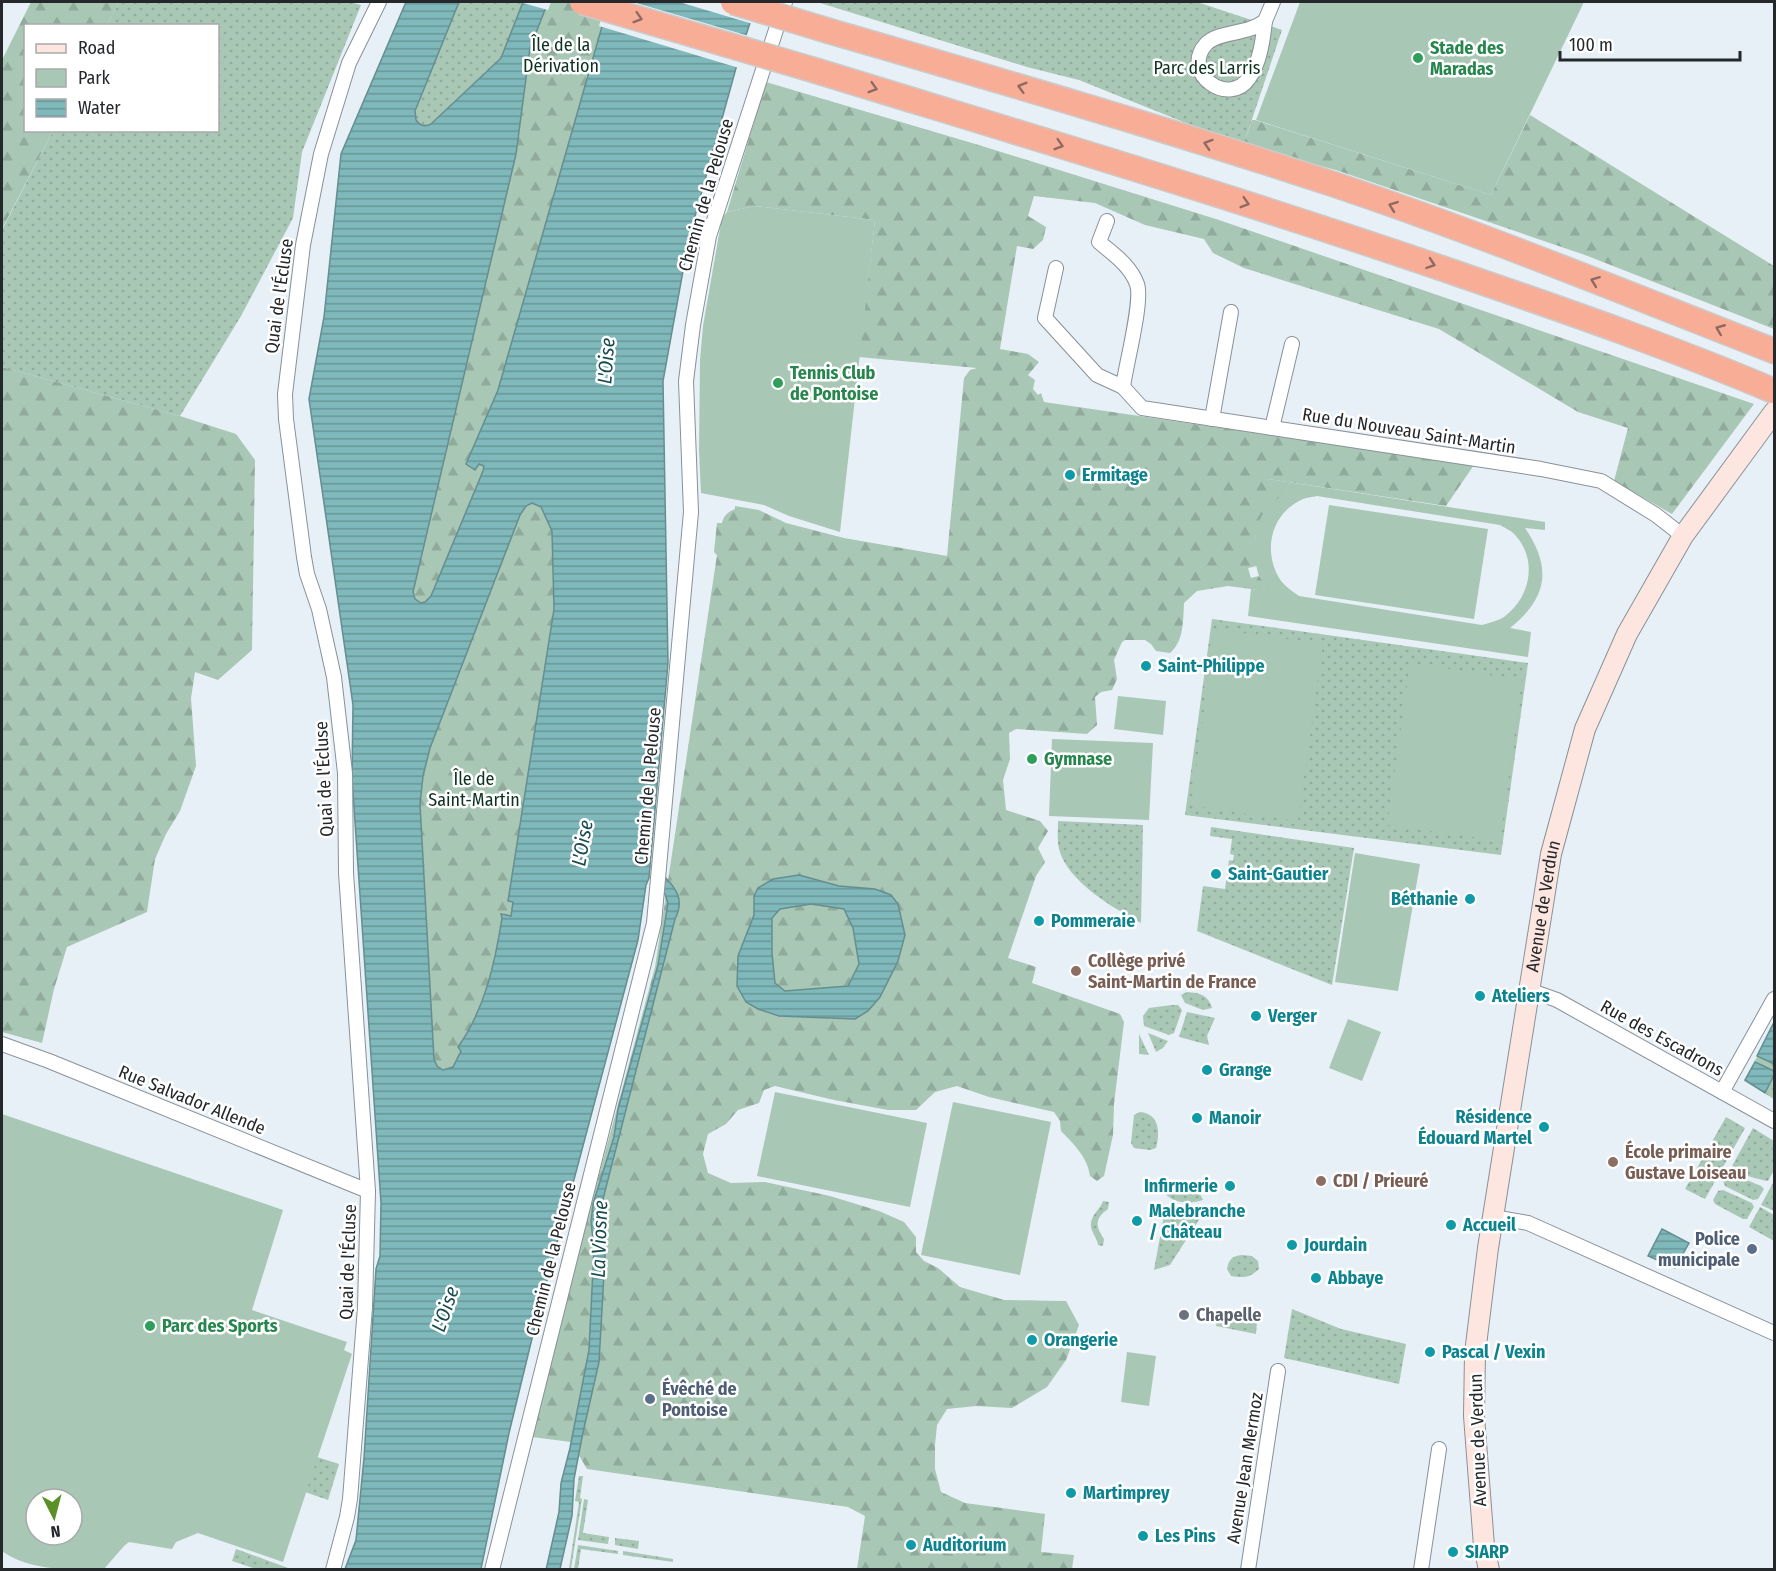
<svg xmlns="http://www.w3.org/2000/svg" width="1776" height="1571" viewBox="0 0 1776 1571" font-family="'Fira Sans Condensed',sans-serif">
<defs>
<pattern id="green-dots" width="8" height="8" patternUnits="userSpaceOnUse" patternTransform="scale(1.5)"><rect width="8" height="8" fill="#a8c7b4"/><path d="M2 2h.1M6 6h.1" fill="none" stroke="#90ab9b" stroke-width="1.8" stroke-linecap="round"/></pattern>
<pattern id="forest-firs" width="22" height="20" patternUnits="userSpaceOnUse" patternTransform="scale(1.5)"><rect width="22" height="20" fill="#a8c7b4"/><path d="M5 1l3.5 6h-7zM16 11l3.5 6h-7z" fill="#90ab9b"/></pattern>
<pattern id="water-rules" width="6" height="5" patternUnits="userSpaceOnUse" patternTransform="scale(1.5)"><rect width="6" height="5" fill="#80b9bb"/><path d="M0 2.5h6" fill="none" stroke="#699698"/></pattern>
</defs>
<rect width="100%" height="100%" fill="#e7f0f7"/>
<!-- green -->
<g fill="url(#green-dots)">
<polygon points="119,2 350,2 361,5 302,152 293,218 241,316 180,416 2,367 2,230 53,131 218,130 218,26 107,25"/>
<polygon points="459,2 523,2 501,57 431,124 423,126 415,120 415,111"/>
<polygon points="817,2 1197,2 1282,30 1243,146 1079,80 1027,67"/>
<polygon points="1212,619 1528,663 1501,855 1185,815"/>
<path d="M 1058,821 L 1143,825 L 1141,923 C 1113,908 1067,881 1059,849 C 1057,840 1058,830 1058,821 Z"/>
<polygon points="1211,827 1354,848 1332,985 1197,931 1203,886 1225,889 1229,860 1233,861 1234,855 1230,854 1232,839 1210,836"/>
<path d="M 1187,992 C 1200,993 1208,995 1212,1008 L 1203,1010 L 1185,1003 L 1181,995 Z"/>
<polygon points="1172,1005 1178,1005 1182,1010 1174,1033 1169,1035 1144,1026 1143,1016 1149,1008"/>
<polygon points="1187,1012 1215,1018 1207,1036 1209,1045 1179,1037"/>
<polygon points="1774,1026 1774,1099 1744,1081"/>
<polygon points="1148,1033 1168,1041 1163,1048 1156,1052"/>
<polygon points="1139,1034 1149,1055 1139,1054"/>
<path d="M 1140,1112 C 1160,1114 1160,1133 1156,1148 L 1150,1150 L 1134,1148 L 1131,1143 L 1134,1115 Z"/>
<polygon points="1726,1117 1745,1128 1705,1199 1685,1189"/>
<path d="M 1753,1128 L 1774,1141 L 1774,1170 L 1768,1181 C 1756,1179 1741,1175 1732,1166 Z"/>
<polygon points="1733,1174 1761,1186 1764,1189 1758,1199 1753,1200 1725,1186 1723,1181 1727,1175"/>
<polygon points="1774,1181 1774,1211 1761,1205"/>
<path d="M 1171,1189 L 1189,1190 L 1200,1194 L 1203,1200 C 1191,1204 1173,1204 1165,1193 Z"/>
<polygon points="1723,1190 1752,1203 1754,1207 1747,1219 1743,1219 1715,1204 1713,1200 1718,1191"/>
<path d="M 1103,1201 L 1109,1202 L 1108,1209 C 1095,1218 1095,1226 1104,1239 L 1103,1246 L 1098,1245 C 1097,1238 1092,1233 1091,1227 C 1090,1215 1100,1210 1103,1201 Z"/>
<polygon points="1165,1206 1204,1212 1170,1265 1154,1270 1164,1215 1159,1214 1160,1209"/>
<polygon points="1760,1207 1774,1215 1774,1241 1749,1227"/>
<path d="M 1242,1255 L 1252,1256 L 1258,1261 L 1259,1269 C 1250,1278 1243,1278 1231,1276 L 1227,1269 C 1229,1259 1232,1256 1242,1255 Z"/>
<polygon points="1292,1309 1341,1329 1406,1344 1399,1384 1284,1358"/>
<polygon points="1218,1316 1257,1322 1256,1334 1216,1326"/>
<polygon points="317,1457 339,1464 328,1500 305,1492"/>
<polygon points="579,1476 583,1476 580,1498 582,1499 571,1569 569,1569 579,1502 575,1501"/>
<polygon points="584,1499 588,1500 583,1533 609,1537 608,1544 578,1540"/>
<polygon points="615,1538 639,1541 638,1549 615,1545"/>
<polygon points="578,1545 618,1551 618,1554 581,1549 578,1569 574,1569"/>
<polygon points="236,1549 291,1569 256,1569 232,1561"/>
<polygon points="623,1551 673,1559 673,1562 623,1555"/>
</g>
<!-- forest -->
<g fill="url(#forest-firs)">
<polygon points="31,2 119,2 107,25 26,26 26,130 53,131 2,229 2,60"/>
<polygon points="548,2 609,2 498,390 466,464 479,463 484,466 483,471 431,596 425,602 421,603 415,599 413,592 516,154 530,48"/>
<path d="M 766,82 L 982,146 L 1219,220 L 1754,404 L 1672,514 L 1614,481 L 1628,428 L 1578,412 L 1439,329 L 1244,268 L 1213,253 L 1204,239 L 1145,225 L 1095,203 L 1034,196 L 1028,216 L 1046,227 L 1043,240 L 1033,249 L 1017,246 L 1000,349 L 1028,354 L 1039,362 L 1028,375 L 1035,380 L 1033,389 L 1038,395 L 1041,393 L 1044,402 L 1474,465 L 1446,506 L 1268,479 L 1287,491 C 1258,521 1252,522 1257,566 L 1248,568 L 1251,578 L 1259,576 L 1273,592 L 1228,586 L 1197,591 L 1184,603 C 1183,621 1184,641 1170,653 L 1156,651 L 1151,644 L 1145,640 L 1125,640 L 1122,642 L 1114,660 L 1117,679 L 1112,690 L 1101,692 L 1095,697 L 1097,725 L 1087,734 L 1016,729 L 1009,733 L 1010,759 L 1003,780 L 1006,810 L 1040,821 L 1048,831 L 1038,848 L 1045,862 L 1036,876 L 1008,958 L 1036,967 L 1032,983 L 1120,1014 L 1124,1022 L 1114,1104 L 1113,1135 L 1104,1176 L 1097,1181 L 1090,1176 C 1088,1158 1074,1144 1061,1131 L 1060,1121 L 1054,1112 L 989,1097 L 957,1086 L 935,1092 L 916,1110 L 888,1110 L 834,1100 L 775,1086 L 764,1090 L 759,1103 L 738,1110 L 726,1124 L 708,1134 L 703,1154 L 708,1173 L 731,1183 L 765,1182 L 830,1196 L 879,1211 L 904,1222 L 916,1237 L 916,1252 L 924,1261 L 938,1268 L 960,1287 L 1004,1300 L 1066,1301 L 1079,1325 L 1066,1360 L 1047,1387 L 1012,1408 L 976,1406 L 947,1409 L 937,1425 L 935,1445 L 935,1469 L 941,1492 L 965,1503 L 1045,1514 L 1041,1552 L 1074,1555 L 1072,1569 L 857,1569 L 865,1516 L 848,1507 L 587,1469 L 571,1442 L 532,1437 L 568,1290 L 655,967 L 717,555 L 714,552 L 717,523 L 722,523 C 724,515 728,512 735,509 L 735,506 L 759,510 L 786,523 L 844,538 L 947,556 L 964,378 L 970,370 L 977,368 L 859,357 L 875,220 L 755,206 L 727,212 Z"/>
<polygon points="1530,115 1774,266 1774,329 1585,255 1336,170 1243,146 1252,120 1255,120 1491,195"/>
<polygon points="2,367 180,416 236,434 255,460 252,650 218,680 195,672 191,698 196,766 180,811 166,834 155,859 147,912 67,947 54,989 42,1043 2,1032"/>
<path d="M 532,503 L 541,507 L 552,531 L 554,609 L 508,901 L 513,902 L 511,916 L 501,915 L 502,918 C 495,963 485,1009 458,1047 L 461,1050 L 453,1067 L 443,1070 L 437,1066 L 434,1059 L 420,803 L 423,776 L 430,748 L 520,515 L 526,506 Z"/>
</g>
<!-- pitch -->
<g fill="#a8c7b4" fill-rule="evenodd">
<polygon points="1300,2 1584,2 1491,195 1256,120"/>
<polygon points="755,206 875,220 840,532 789,516 764,505 701,493 699,450 700,360 703,326 718,240 722,218 727,212"/>
<path d="M 1268,479 L 1545,522 L 1545,530 L 1525,528 C 1552,567 1548,598 1510,628 L 1531,632 L 1528,657 L 1248,616 L 1251,589 L 1272,591 C 1268,587 1262,582 1259,576 C 1254,563 1253,532 1260,519 C 1266,507 1277,499 1287,491 L 1266,487 ZM 1317,496 L 1500,525 C 1505,528 1512,531 1516,536 C 1538,561 1530,598 1504,617 C 1497,621 1489,623 1482,625 L 1299,596 C 1293,592 1286,587 1281,581 C 1263,554 1269,517 1299,501 C 1304,498 1312,497 1317,496 Z"/>
<polygon points="1329,505 1488,529 1474,619 1315,595"/>
<polygon points="1215,629 1323,644 1298,821 1191,806"/>
<polygon points="1410,663 1522,680 1500,841 1387,825"/>
<polygon points="1118,696 1166,701 1163,735 1114,729"/>
<polygon points="1052,739 1153,743 1149,820 1049,816"/>
<polygon points="1355,853 1420,864 1398,991 1335,982"/>
<polygon points="1348,1019 1381,1032 1362,1081 1329,1068"/>
<polygon points="775,1092 927,1123 910,1207 757,1176"/>
<polygon points="953,1102 1051,1122 1020,1275 921,1255"/>
<path d="M 2,1114 L 283,1210 L 252,1310 L 347,1342 L 344,1350 L 352,1354 L 283,1562 L 198,1533 L 176,1542 L 172,1549 L 129,1542 L 124,1546 L 104,1569 C 71,1570 29,1571 2,1551 ZM 36,1499 L 72,1499 L 72,1535 L 36,1535 Z"/>
<polygon points="1127,1352 1156,1356 1149,1406 1121,1402"/>
</g>
<!-- water -->
<g fill="url(#water-rules)" stroke="#658e90" stroke-width="1.5" fill-rule="evenodd">
<path d="M 406,2 L 459,2 L 415,111 L 416,120 C 420,126 425,127 431,124 L 501,58 L 523,2 L 548,2 L 530,48 L 516,154 L 413,592 L 415,599 L 421,603 L 425,602 L 431,596 L 483,471 L 484,466 L 479,464 L 475,470 L 466,464 L 498,390 L 609,2 L 757,2 L 741,50 L 689,238 L 663,381 L 668,663 L 649,878 L 646,885 L 638,940 L 537,1318 L 509,1433 L 481,1569 L 345,1569 L 356,1540 L 364,1458 L 376,1269 L 380,1256 L 381,1203 L 352,778 L 353,705 L 309,399 L 324,317 L 341,154 ZM 532,503 L 541,507 L 552,531 L 554,609 L 508,901 L 513,902 L 511,916 L 501,914 L 502,918 C 495,963 485,1009 458,1047 L 461,1051 L 453,1067 L 443,1070 L 437,1066 L 434,1059 L 420,804 L 423,776 L 430,748 L 520,515 L 526,506 Z"/>
<path d="M 799,875 L 839,886 L 875,889 L 891,895 L 898,904 L 905,935 L 898,961 L 880,997 L 868,1011 L 855,1019 L 779,1016 L 758,1009 L 746,1002 L 737,986 L 738,956 L 754,915 L 754,896 L 758,888 L 773,879 ZM 811,904 L 844,909 L 853,928 L 859,964 L 848,986 L 785,991 L 775,983 L 772,953 L 772,918 L 780,909 Z"/>
<path d="M 664,876 C 678,890 684,901 675,919 L 603,1199 L 600,1216 L 605,1256 L 599,1362 L 582,1437 L 574,1479 L 572,1516 L 560,1569 L 546,1570 L 559,1512 L 561,1483 L 570,1448 L 589,1350 L 594,1248 L 591,1222 L 593,1204 L 614,1137 L 618,1109 L 658,965 L 668,903 L 665,894 L 659,889 Z"/>
<polygon points="1773,1024 1774,1024 1774,1064 1757,1056"/>
<polygon points="1755,1062 1774,1071 1774,1075 1765,1093 1745,1080"/>
<polygon points="1662,1229 1689,1243 1675,1268 1648,1256"/>
</g>
<!-- pier -->
<g fill="#e7f0f7">
<polygon points="519,2 551,2 548,10"/>
<polygon points="606,2 633,2 749,36 739,68 599,26"/>
<polygon points="679,2 760,2 753,24"/>
</g>
<g fill="none" stroke-linecap="round" stroke-linejoin="round">
<!-- minor casing -->
<g stroke="#899198" stroke-width="16">
<g id="minor">
<path d="M 1265,21 C 1263,39 1260,63 1249,78 C 1229,108 1180,73 1206,44 C 1218,31 1248,35 1265,21 Z"/>
<polyline points="1265,21 1273,2"/>
<path d="M 1056,268 L 1045,318 L 1097,375 L 1123,387 C 1126,364 1143,301 1137,284 C 1130,265 1113,254 1099,242 L 1107,221"/>
<polyline points="1123,387 1142,408 1541,469 1601,481 1656,515 1683,536"/>
<polyline points="1212,419 1231,312"/>
<polyline points="1272,428 1292,344"/>
<polyline points="1529,990 1557,1000 1774,1121"/>
<polyline points="2,1044 49,1061 368,1191"/>
<polyline points="1722,1092 1774,999"/>
<polyline points="1493,1217 1528,1223 1774,1333"/>
<polyline points="333,1570 347,1517 350,1499 365,1307 368,1191 346,873 345,773 334,677 319,609 307,574 304,557 286,419 285,394 303,245 321,154 349,63 379,2"/>
<polyline points="492,1570 654,923 691,512 686,381 693,325 709,236 785,2"/>
<polyline points="1248,1570 1278,1371"/>
<polyline points="1421,1570 1439,1449"/>
</g>
</g>
<!-- secondary casing -->
<g stroke="#899198" stroke-width="22">
<g id="secondary">
<path id="s1" d="M 1489,1570 L 1484,1546 L 1474,1416 L 1475,1353 L 1488,1248 L 1551,854 L 1585,729 L 1627,634 L 1683,536 L 1774,412"/>
</g>
</g>
<!-- motorway casing -->
<g stroke="#cbcbcc" stroke-width="27">
<g id="motorway">
<path d="M 829,31 C 998,80 1166,129 1333,184 C 1482,234 1628,294 1774,351"/>
<path d="M 817,71 C 1035,138 1254,203 1470,278 C 1572,313 1675,349 1774,391"/>
</g>
</g>
<!-- minor -->
<use href="#minor" stroke="#fff" stroke-width="14"/>
<!-- secondary -->
<use href="#secondary" stroke="#fde6e0" stroke-width="20"/>
<!-- motorway -->
<use href="#motorway" stroke="#f8ad97" stroke-width="24"/>
<!-- motorway-bridge casing -->
<g stroke="#cbcbcc" stroke-width="27" stroke-linecap="butt">
<g id="motorway-bridge">
<polyline points="582,2 817,71"/>
<polyline points="733,2 829,31"/>
</g>
</g>
<!-- motorway-bridge -->
<use href="#motorway-bridge" stroke="#f8ad97" stroke-width="24"/>
</g>
<!-- one-way arrows -->
<defs><path id="oneway-chevron" d="M-2-3.5L2.5 0L-2 3.5" fill="none" stroke-width="1.6" stroke-linecap="round" stroke-linejoin="round" transform="scale(1.5)"/></defs>
<g stroke="#8e6a61">
<use href="#oneway-chevron" transform="translate(638 18) rotate(17)"/>
<use href="#oneway-chevron" transform="translate(1022 87) rotate(-164)"/>
<use href="#oneway-chevron" transform="translate(873 88) rotate(17)"/>
<use href="#oneway-chevron" transform="translate(1208 144) rotate(-162)"/>
<use href="#oneway-chevron" transform="translate(1059 145) rotate(17)"/>
<use href="#oneway-chevron" transform="translate(1245 203) rotate(17)"/>
<use href="#oneway-chevron" transform="translate(1393 206) rotate(-160)"/>
<use href="#oneway-chevron" transform="translate(1431 264) rotate(19)"/>
<use href="#oneway-chevron" transform="translate(1595 281) rotate(-159)"/>
<use href="#oneway-chevron" transform="translate(1720 329) rotate(-158)"/>
</g>
<!-- markers -->
<g fill="#2e9e5b" stroke="#fff" stroke-width="2">
<circle cx="1418" cy="58" r="6"/>
<circle cx="778" cy="383" r="6"/>
<circle cx="1032" cy="759" r="6"/>
<circle cx="150" cy="1326" r="6"/>
</g>
<g fill="#0f9aa8" stroke="#fff" stroke-width="2">
<circle cx="1070" cy="475" r="6"/>
<circle cx="1146" cy="666" r="6"/>
<circle cx="1216" cy="874" r="6"/>
<circle cx="1470" cy="899" r="6"/>
<circle cx="1039" cy="921" r="6"/>
<circle cx="1480" cy="996" r="6"/>
<circle cx="1256" cy="1016" r="6"/>
<circle cx="1207" cy="1070" r="6"/>
<circle cx="1197" cy="1118" r="6"/>
<circle cx="1544" cy="1127" r="6"/>
<circle cx="1230" cy="1186" r="6"/>
<circle cx="1137" cy="1221" r="6"/>
<circle cx="1451" cy="1225" r="6"/>
<circle cx="1292" cy="1245" r="6"/>
<circle cx="1316" cy="1278" r="6"/>
<circle cx="1032" cy="1340" r="6"/>
<circle cx="1430" cy="1352" r="6"/>
<circle cx="1071" cy="1493" r="6"/>
<circle cx="1143" cy="1536" r="6"/>
<circle cx="911" cy="1545" r="6"/>
<circle cx="1453" cy="1552" r="6"/>
</g>
<g fill="#8d6e63" stroke="#fff" stroke-width="2">
<circle cx="1076" cy="971" r="6"/>
<circle cx="1613" cy="1162" r="6"/>
<circle cx="1321" cy="1181" r="6"/>
</g>
<g fill="#5c6f8a" stroke="#fff" stroke-width="2">
<circle cx="1752" cy="1249" r="6"/>
<circle cx="650" cy="1399" r="6"/>
</g>
<circle fill="#6b7280" stroke="#fff" stroke-width="2" cx="1184" cy="1315" r="6"/>
<g text-anchor="middle" stroke-width="5" stroke-linejoin="round" paint-order="stroke">
<!-- park labels -->
<g font-size="18" fill="#0d3220" stroke="#fff">
<text x="561" y="51">Île de la<tspan x="561" dy="21">Dérivation</tspan></text>
<text x="1207" y="74">Parc des Larris</text>
<text x="474" y="785">Île de<tspan x="474" dy="21">Saint-Martin</tspan></text>
</g>
<!-- leisure labels -->
<g font-size="18" font-weight="bold" fill="#27864d" stroke="#fff" text-anchor="start">
<text x="1430" y="54">Stade des<tspan x="1430" dy="21">Maradas</tspan></text>
<text x="790" y="379">Tennis Club<tspan x="790" dy="21">de Pontoise</tspan></text>
<text x="1044" y="765">Gymnase</text>
<text x="162" y="1332">Parc des Sports</text>
</g>
<!-- street labels -->
<g font-size="18" fill="#25282b" stroke="#fff">
<text transform="translate(706 195) rotate(-74)" y="6">Chemin de la Pelouse</text>
<text transform="translate(279 296) rotate(-82)" y="6">Quai de l'Écluse</text>
<text transform="translate(1409 431) rotate(9)" y="6">Rue du Nouveau Saint-Martin</text>
<text transform="translate(324 779) rotate(-93)" y="6">Quai de l'Écluse</text>
<text transform="translate(648 786) rotate(-85)" y="6">Chemin de la Pelouse</text>
<text dy="6" stroke="none"><textPath href="#s1" startOffset="670">Avenue de Verdun</textPath></text>
<text transform="translate(1662 1038) rotate(29)" y="6">Rue des Escadrons</text>
<text transform="translate(192 1100) rotate(22)" y="6">Rue Salvador Allende</text>
<text transform="translate(551 1259) rotate(-76)" y="6">Chemin de la Pelouse</text>
<text transform="translate(348 1262) rotate(-88)" y="6">Quai de l'Écluse</text>
<text transform="translate(1478 1440) rotate(-92)" y="6">Avenue de Verdun</text>
<text transform="translate(1245 1468) rotate(-81)" y="6">Avenue Jean Mermoz</text>
</g>
<!-- culture labels -->
<g font-size="18" font-weight="bold" fill="#0d838f" stroke="#fff" text-anchor="start">
<text x="1082" y="481">Ermitage</text>
<text x="1158" y="672">Saint-Philippe</text>
<text x="1228" y="880">Saint-Gautier</text>
<text x="1458" y="905" text-anchor="end">Béthanie</text>
<text x="1051" y="927">Pommeraie</text>
<text x="1492" y="1002">Ateliers</text>
<text x="1268" y="1022">Verger</text>
<text x="1219" y="1076">Grange</text>
<text x="1532" y="1123" text-anchor="end">Résidence<tspan x="1532" dy="21">Édouard Martel</tspan></text>
<text x="1209" y="1124">Manoir</text>
<text x="1218" y="1192" text-anchor="end">Infirmerie</text>
<text x="1149" y="1217">Malebranche<tspan x="1149" dy="21">/ Château</tspan></text>
<text x="1463" y="1231">Accueil</text>
<text x="1304" y="1251">Jourdain</text>
<text x="1328" y="1284">Abbaye</text>
<text x="1044" y="1346">Orangerie</text>
<text x="1442" y="1358">Pascal / Vexin</text>
<text x="1083" y="1499">Martimprey</text>
<text x="1155" y="1542">Les Pins</text>
<text x="923" y="1551">Auditorium</text>
<text x="1465" y="1558">SIARP</text>
</g>
<!-- education labels -->
<g font-size="18" font-weight="bold" fill="#785e54" stroke="#fff" text-anchor="start">
<text x="1088" y="967">Collège privé<tspan x="1088" dy="21">Saint-Martin de France</tspan></text>
<text x="1625" y="1158">École primaire<tspan x="1625" dy="21">Gustave Loiseau</tspan></text>
<text x="1333" y="1187">CDI / Prieuré</text>
</g>
<!-- service labels -->
<g font-size="18" font-weight="bold" fill="#4e5e75" stroke="#fff" text-anchor="end">
<text x="1740" y="1245">Police<tspan x="1740" dy="21">municipale</tspan></text>
<text x="662" y="1395" text-anchor="start">Évêché de<tspan x="662" dy="21">Pontoise</tspan></text>
</g>
<!-- worship labels -->
<g font-size="18" font-weight="bold" fill="#5b616d" stroke="#fff" text-anchor="start">
<text x="1196" y="1321">Chapelle</text>
</g>
<!-- water labels -->
<g font-size="20" font-style="italic" fill="#184b4d" stroke="#fff">
<text transform="translate(606 361) rotate(-86)" y="7">L'Oise</text>
<text transform="translate(582 843) rotate(-80)" y="7">L'Oise</text>
<text transform="translate(599 1239) rotate(-88)" y="7">La Viosne</text>
<text transform="translate(445 1309) rotate(-71)" y="7">L'Oise</text>
</g>
</g>
<!-- border -->
<rect width="1776" height="1571" fill="none" stroke="#25282b" stroke-width="6"/>
<!-- legend -->
<rect x="24" y="24" width="195" height="108" fill="#ffffff" stroke="#a8a9aa" stroke-width="1.5"/>
<rect x="36" y="44" width="30" height="9" fill="#fde6e0" stroke="#a8a9aa" stroke-width="1.5"/>
<text x="78" y="54" font-size="18" fill="#25282b">Road</text>
<rect x="36" y="69" width="30" height="18" fill="#a8c7b4" stroke="#a8a9aa" stroke-width="1.5"/>
<text x="78" y="84" font-size="18" fill="#25282b">Park</text>
<rect x="36" y="99" width="30" height="18" fill="url(#water-rules)" stroke="#a8a9aa" stroke-width="1.5"/>
<text x="78" y="114" font-size="18" fill="#25282b">Water</text>
<!-- north arrow -->
<g transform="translate(54 1517) rotate(174)"><circle r="28" fill="#ffffff" stroke="#a8a9aa" stroke-width="1.5"/>
<path d="M0-4.5L10 22L0 15L-10 22Z" fill="#5b9029"/>
<text y="-9" font-size="16" font-weight="bold" text-anchor="middle" fill="#25282b">N</text>
</g>
<!-- scale -->
<path d="M1560 51v9h180v-9" fill="none" stroke="#25282b" stroke-width="3"/>
<text x="1569" y="51" font-size="18" fill="#25282b" stroke="#ffffff" stroke-width="4.5" paint-order="stroke">100 m</text>
</svg>
